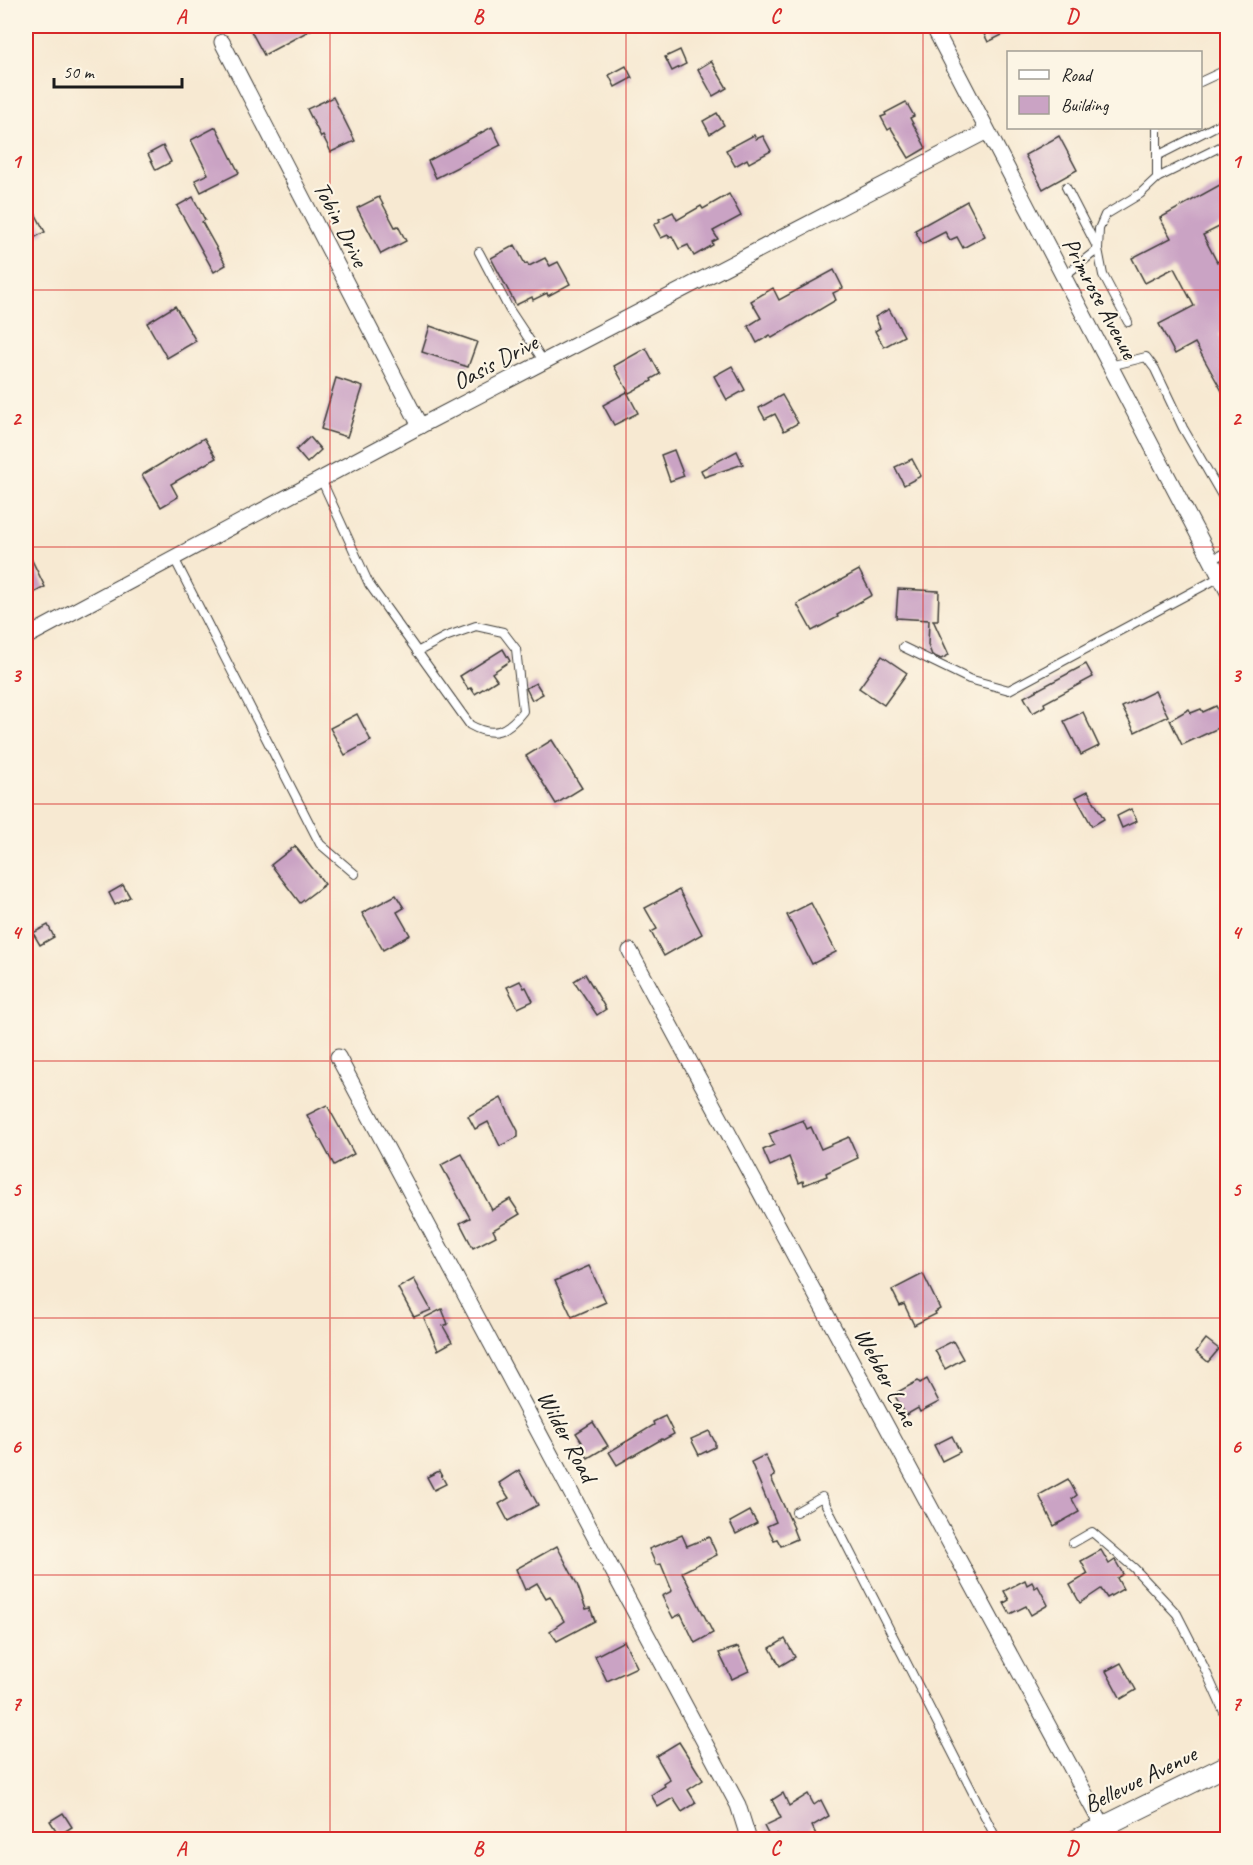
<svg xmlns="http://www.w3.org/2000/svg" width="1253" height="1865" viewBox="0 0 1253 1865" font-family="Caveat,sans-serif">
<rect width="100%" height="100%" fill="#fcf5e5"/>
<filter id="ink" filterUnits="userSpaceOnUse"><feTurbulence type="fractalNoise" baseFrequency=".0167" numOctaves="2"/><feDisplacementMap in="SourceGraphic" scale="12" xChannelSelector="R" yChannelSelector="G"/><feConvolveMatrix kernelMatrix="1 2 1 2 8 2 1 2 1" color-interpolation-filters="sRGB"/></filter>
<filter id="wash" filterUnits="userSpaceOnUse"><feTurbulence type="fractalNoise" baseFrequency=".008" numOctaves="4" result="noise"/><feDisplacementMap in="SourceGraphic" scale="24" xChannelSelector="R" yChannelSelector="G"/><feGaussianBlur stdDeviation="1.35" result="paint"/><feColorMatrix in="noise" values="0 0 0 0 0 0 0 0 0 0 0 0 0 0 0 0 0 1.4 0 .05"/><feComposite in="paint" operator="in"/></filter>
<g filter="url(#wash)">
<rect width="100%" height="100%" fill="#f7e9d2"/>
<g id="blocks">
<!-- building -->
<g fill="#caa3c4">
<polygon points="262,26 318,26 264,55 251,31"/>
<polygon points="980,26 1020,26 988,42"/>
<polygon points="680,50 686,64 672,71 665,57"/>
<polygon points="711,61 727,88 713,96 698,69"/>
<polygon points="626,66 632,78 615,87 609,75"/>
<polygon points="333,97 355,141 331,152 323,136 321,137 307,109"/>
<polygon points="906,102 914,116 910,118 926,148 909,158 891,128 888,130 881,117 886,115 885,113"/>
<polygon points="717,113 724,125 710,134 703,121"/>
<polygon points="216,127 239,173 201,192 195,180 208,174 191,140"/>
<polygon points="492,127 501,145 436,178 428,161"/>
<polygon points="754,135 756,139 763,136 771,151 749,163 747,159 735,166 726,150"/>
<polygon points="1059,136 1077,170 1043,189 1025,155"/>
<polygon points="163,146 171,162 156,170 148,154"/>
<polygon points="1227,181 1227,223 1203,235 1217,262 1227,257 1227,330 1219,334 1227,350 1227,400 1195,343 1175,354 1159,324 1194,306 1174,268 1145,283 1132,258 1171,238 1160,218"/>
<polygon points="729,194 741,216 713,231 718,239 712,242 713,245 694,256 688,245 679,249 672,236 669,237 668,235 661,238 654,225 660,221 659,219 673,212 677,220 701,206 703,209"/>
<polygon points="26,196 45,232 26,242"/>
<polygon points="193,197 205,220 202,222 226,265 214,272 177,206"/>
<polygon points="379,197 395,227 398,226 406,241 381,254 357,208"/>
<polygon points="967,201 985,236 963,248 957,237 950,240 945,232 922,244 915,230"/>
<polygon points="515,245 525,264 527,263 529,266 545,258 550,266 558,262 570,284 548,296 547,293 533,300 532,297 516,305 491,258"/>
<polygon points="834,270 843,288 833,293 836,300 772,338 770,335 757,343 748,326 761,318 751,301 773,288 779,300"/>
<polygon points="175,306 196,341 167,358 147,323"/>
<polygon points="889,309 904,336 884,347 875,331 880,328 875,317"/>
<polygon points="430,326 477,342 468,367 422,352"/>
<polygon points="646,348 660,374 651,379 652,381 629,393 614,366"/>
<polygon points="732,366 745,390 727,400 714,376"/>
<polygon points="336,378 363,387 347,437 321,429"/>
<polygon points="627,392 638,413 614,425 603,405"/>
<polygon points="782,395 798,423 784,431 775,414 765,419 759,408"/>
<polygon points="310,437 321,450 307,463 296,450"/>
<polygon points="204,438 216,458 171,484 178,497 161,507 142,475"/>
<polygon points="674,450 684,476 670,481 661,455"/>
<polygon points="737,451 743,464 704,477 701,470"/>
<polygon points="912,459 921,476 904,485 895,467"/>
<polygon points="26,548 45,587 26,597"/>
<polygon points="859,570 872,595 837,615 838,617 812,631 797,604"/>
<polygon points="898,589 939,591 938,620 933,620 949,655 941,659 932,655 928,645 929,620 896,618"/>
<polygon points="503,649 510,661 492,673 497,680 475,694 471,688 468,689 460,676"/>
<polygon points="882,656 907,673 884,705 859,688"/>
<polygon points="1086,664 1093,677 1044,703 1045,706 1033,713 1024,697"/>
<polygon points="536,683 543,694 532,700 526,688"/>
<polygon points="1155,691 1168,716 1135,732 1122,707"/>
<polygon points="1216,706 1219,712 1227,708 1227,724 1182,745 1170,720 1189,709 1191,713 1201,709 1203,712"/>
<polygon points="1083,712 1099,746 1081,755 1064,721"/>
<polygon points="357,714 371,741 345,755 330,728"/>
<polygon points="552,740 582,788 556,804 526,756"/>
<polygon points="1088,791 1104,819 1092,826 1076,797"/>
<polygon points="1131,809 1137,821 1122,828 1117,816"/>
<polygon points="295,846 325,884 300,903 271,865"/>
<polygon points="123,885 130,897 115,905 109,893"/>
<polygon points="679,890 702,934 664,956 651,932 657,929 645,908"/>
<polygon points="396,895 404,908 397,912 410,935 383,950 362,913"/>
<polygon points="811,903 836,952 812,964 787,915"/>
<polygon points="48,925 54,937 40,945 33,933"/>
<polygon points="585,974 606,1009 597,1015 574,981"/>
<polygon points="520,981 524,988 526,987 533,1001 518,1008 507,987"/>
<polygon points="501,1098 518,1131 518,1137 500,1146 488,1122 475,1129 468,1116"/>
<polygon points="327,1105 354,1154 334,1165 307,1115"/>
<polygon points="803,1120 807,1129 811,1127 821,1149 849,1137 858,1158 826,1173 827,1176 804,1185 803,1181 799,1183 789,1157 770,1166 763,1150 774,1145 769,1134"/>
<polygon points="462,1154 492,1210 510,1199 520,1214 493,1230 496,1236 473,1248 460,1223 470,1218 441,1165"/>
<polygon points="589,1266 606,1302 572,1317 555,1281"/>
<polygon points="923,1274 940,1309 935,1312 936,1314 914,1325 904,1304 900,1306 892,1290"/>
<polygon points="414,1279 431,1310 414,1317 398,1288"/>
<polygon points="442,1309 448,1324 443,1326 452,1342 438,1350 424,1318"/>
<polygon points="1206,1339 1219,1349 1208,1362 1196,1352"/>
<polygon points="953,1341 963,1359 945,1369 935,1350"/>
<polygon points="927,1379 939,1402 920,1412 918,1408 906,1415 894,1394 918,1381 920,1383"/>
<polygon points="665,1416 674,1434 663,1440 662,1439 617,1465 609,1452 654,1425 653,1422"/>
<polygon points="593,1422 608,1446 588,1458 579,1444 582,1442 576,1433"/>
<polygon points="709,1431 715,1442 715,1447 699,1455 691,1439"/>
<polygon points="952,1436 960,1452 942,1461 934,1445"/>
<polygon points="765,1455 775,1476 771,1478 794,1528 793,1529 797,1539 781,1546 777,1539 774,1540 767,1526 776,1522 751,1462"/>
<polygon points="519,1470 538,1505 508,1521 499,1504 509,1498 499,1483"/>
<polygon points="439,1471 446,1484 434,1490 427,1477"/>
<polygon points="1068,1479 1077,1495 1072,1499 1079,1512 1054,1526 1039,1495"/>
<polygon points="750,1511 757,1523 736,1534 730,1522"/>
<polygon points="682,1535 687,1546 709,1537 717,1555 682,1572 713,1633 695,1643 681,1614 673,1618 662,1596 672,1591 661,1564 656,1565 649,1549"/>
<polygon points="557,1546 577,1584 586,1609 590,1608 595,1621 557,1641 550,1631 564,1621 550,1596 546,1598 537,1583 525,1590 516,1569"/>
<polygon points="1101,1550 1109,1564 1115,1560 1123,1574 1117,1578 1123,1589 1107,1598 1101,1589 1080,1603 1070,1585 1088,1574 1081,1561"/>
<polygon points="1025,1580 1027,1585 1032,1582 1035,1588 1038,1586 1048,1605 1031,1615 1026,1606 1010,1614 1004,1603 1009,1600 1004,1591"/>
<polygon points="785,1639 795,1657 780,1666 770,1648"/>
<polygon points="624,1641 637,1667 607,1681 595,1656"/>
<polygon points="738,1647 749,1671 732,1679 719,1653"/>
<polygon points="1121,1663 1136,1690 1121,1699 1106,1671"/>
<polygon points="679,1742 703,1780 688,1790 696,1803 682,1812 673,1798 658,1807 651,1795 665,1786 664,1784 670,1780 656,1756"/>
<polygon points="783,1793 789,1806 808,1794 814,1805 821,1800 829,1816 812,1826 818,1839 780,1839 777,1834 770,1838 764,1826 781,1818 772,1800"/>
<polygon points="63,1813 72,1827 59,1835 50,1821"/>
</g>
</g>
</g>
<g filter="url(#ink)">
<use href="#blocks" fill-opacity="0" stroke="#3d3b37" stroke-width="1.5"/>
<g fill="none" stroke-linecap="round" stroke-linejoin="round">
<!-- service casing -->
<g stroke="#3d3b37" stroke-width="10">
<g id="service">
<polyline points="1200,82 1228,69"/>
<polyline points="1157,128 1157,178"/>
<polyline points="1157,156 1228,120"/>
<polyline points="1066,187 1098,249 1103,275 1128,322"/>
<polyline points="479,252 509,309 544,362"/>
<polyline points="1063,277 1098,249 1099,229 1105,215 1140,194 1157,178 1228,143"/>
<polyline points="1110,366 1146,357 1155,369 1183,428 1228,506"/>
<path d="M 321,479 L 369,584 L 470,725 C 493,738 507,732 523,711 L 516,649 L 503,632 L 476,626 L 445,637 L 417,652"/>
<polyline points="174,558 320,844 355,874"/>
<polyline points="1211,560 1228,551"/>
<polyline points="903,647 969,679 1009,690 1220,577"/>
<polyline points="796,1512 822,1497 997,1840"/>
<polyline points="1073,1543 1092,1532 1134,1568 1177,1614 1203,1665 1228,1721"/>
</g>
</g>
<!-- minor casing -->
<g stroke="#3d3b37" stroke-width="17">
<g id="minor">
<polyline points="933,26 1228,592"/>
<polyline points="222,42 420,426"/>
<polyline points="26,637 420,426 987,131"/>
<polyline points="630,951 1102,1825"/>
<polyline points="338,1057 738,1805 749,1840"/>
</g>
</g>
<!-- tertiary casing -->
<g stroke="#3d3b37" stroke-width="22">
<polyline id="tertiary" points="1076,1840 1228,1765"/>
</g>
<!-- service -->
<use href="#service" stroke="#fff" stroke-width="8"/>
<!-- minor -->
<use href="#minor" stroke="#fff" stroke-width="15"/>
<!-- tertiary -->
<use href="#tertiary" stroke="#fff" stroke-width="20"/>
</g>
</g>
<!-- grid -->
<path fill="none" stroke="#d62828" stroke-width="1.5" stroke-opacity="0.55" d="M 330,26 L 330,1840M 626,26 L 626,1840M 923,26 L 923,1840M 26,290 L 1228,290M 26,547 L 1228,547M 26,804 L 1228,804M 26,1061 L 1228,1061M 26,1318 L 1228,1318M 26,1575 L 1228,1575"/>
<g text-anchor="middle" stroke-width="4.5" stroke-linejoin="round" paint-order="stroke">
<!-- street labels -->
<g font-size="24" fill="#1c1c1c" stroke="#fcf5e5">
<text transform="translate(341 224) rotate(63)" y="8">Tobin Drive</text>
<text transform="translate(1100 298) rotate(62)" y="8">Primrose Avenue</text>
<text transform="translate(495 362) rotate(-28)" y="8">Oasis Drive</text>
<text transform="translate(886 1377) rotate(62)" y="8">Webber Lane</text>
<text transform="translate(567 1436) rotate(62)" y="8">Wilder Road</text>
<text transform="translate(1140 1779) rotate(-26)" y="8">Bellevue Avenue</text>
</g>
</g>
<!-- margin -->
<rect width="1253" height="1865" fill="none" stroke="#fcf5e5" stroke-width="66"/>
<!-- legend -->
<rect x="1007" y="51" width="195" height="78" fill="#fcf5e5" stroke="#a29e95" stroke-width="1.5"/>
<rect x="1019" y="70" width="30" height="9" fill="#ffffff" stroke="#a29e95" stroke-width="1.5"/>
<text x="1061" y="81" font-size="18" fill="#1c1c1c">Road</text>
<rect x="1019" y="96" width="30" height="18" fill="#caa3c4" stroke="#a29e95" stroke-width="1.5"/>
<text x="1061" y="111" font-size="18" fill="#1c1c1c">Building</text>
<!-- scale -->
<path d="M54 78v9h128v-9" fill="none" stroke="#1c1c1c" stroke-width="3"/>
<text x="63" y="78" font-size="18" fill="#1c1c1c" stroke="#fcf5e5" stroke-width="4.5" paint-order="stroke">50 m</text>
<rect x="33" y="33" width="1187" height="1799" fill="none" stroke="#d62828" stroke-width="2"/>
<g font-size="20" text-anchor="middle" font-weight="bold" fill="#d62828">
<text x="181" y="23">A</text>
<text x="478" y="23">B</text>
<text x="775" y="23">C</text>
<text x="1072" y="23">D</text>
<text x="16" y="168">1</text>
<text x="1236" y="168">1</text>
<text x="16" y="425">2</text>
<text x="1236" y="425">2</text>
<text x="16" y="682">3</text>
<text x="1236" y="682">3</text>
<text x="16" y="939">4</text>
<text x="1236" y="939">4</text>
<text x="16" y="1196">5</text>
<text x="1236" y="1196">5</text>
<text x="16" y="1453">6</text>
<text x="1236" y="1453">6</text>
<text x="16" y="1710">7</text>
<text x="1236" y="1710">7</text>
<text x="181" y="1855">A</text>
<text x="478" y="1855">B</text>
<text x="775" y="1855">C</text>
<text x="1072" y="1855">D</text>
</g>
</svg>
